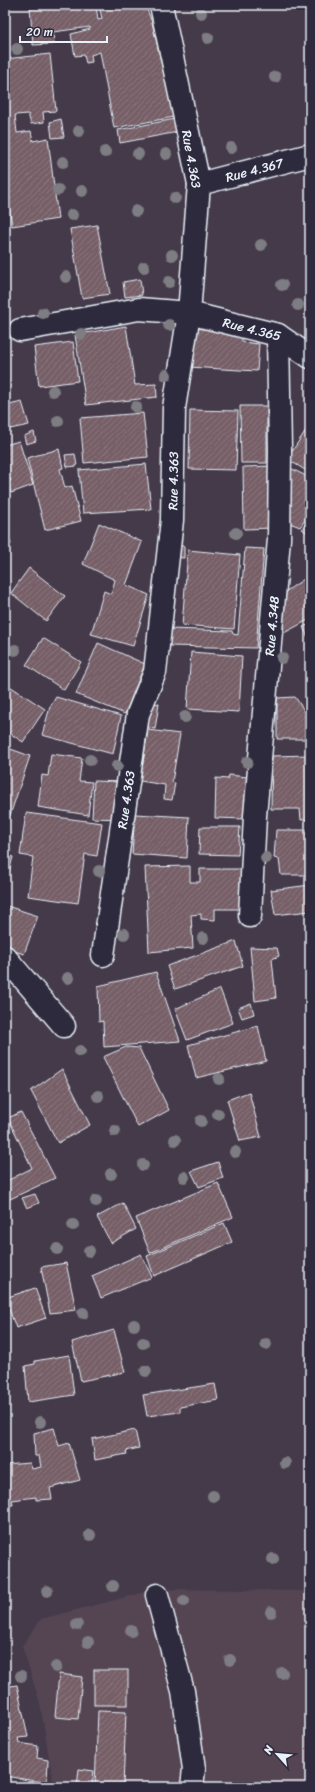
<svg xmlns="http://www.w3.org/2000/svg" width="315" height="1792" viewBox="0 0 315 1792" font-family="Sriracha,sans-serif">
<defs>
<pattern id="building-hatch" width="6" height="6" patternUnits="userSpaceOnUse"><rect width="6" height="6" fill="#775f67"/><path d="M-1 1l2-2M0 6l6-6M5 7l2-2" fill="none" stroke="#8a767e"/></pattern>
</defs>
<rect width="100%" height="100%" fill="#453a4a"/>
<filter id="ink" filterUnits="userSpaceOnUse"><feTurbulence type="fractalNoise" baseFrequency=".025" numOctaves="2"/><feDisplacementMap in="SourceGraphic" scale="8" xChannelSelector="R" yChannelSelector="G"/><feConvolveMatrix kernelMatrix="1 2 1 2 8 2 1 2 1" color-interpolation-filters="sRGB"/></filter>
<g filter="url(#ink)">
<!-- built -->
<polygon fill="#544553" points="157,1589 310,1591 310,1787 54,1787 40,1703 22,1646 41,1619"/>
<!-- building -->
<g fill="url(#building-hatch)" stroke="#e8f1f8">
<polygon points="96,5 98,20 102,19 99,5 145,5 152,22 174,117 114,128 100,52 91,55 92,62 86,63 84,55 75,56 71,34 90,29 90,27 53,32 54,44 33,45 30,7 49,5"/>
<polygon points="50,54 56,111 43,112 44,122 31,124 28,114 15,115 17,133 31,131 33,141 48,138 58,219 12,226 5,179 5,59"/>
<polygon points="61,119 64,137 52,138 50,122"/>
<polygon points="175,119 178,132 120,143 118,130"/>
<polygon points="97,225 110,294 82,298 70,229"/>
<polygon points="140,279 142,295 125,297 123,282"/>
<polygon points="126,326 135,385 156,384 157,397 86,405 75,335"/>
<polygon points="189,328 242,331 242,342 259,344 257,371 188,367"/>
<polygon points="73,342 78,381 39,386 34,347"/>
<polygon points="22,402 29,425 10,429 5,406"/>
<polygon points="240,406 267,406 267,463 241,463"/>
<polygon points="190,410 238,411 236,470 189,469"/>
<polygon points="143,413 148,457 84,463 80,418"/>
<polygon points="310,424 310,473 287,459"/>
<polygon points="34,432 36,441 26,444 24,436"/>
<polygon points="19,441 33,485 11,493 8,483 11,479 5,481 5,445"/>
<polygon points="59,449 63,468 60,469 65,488 72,486 81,521 45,530 27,458"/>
<polygon points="75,454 77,466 67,467 65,455"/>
<polygon points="146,464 151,509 83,513 79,470"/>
<polygon points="273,466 274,528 244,529 243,467"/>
<polygon points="290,468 310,478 310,513 300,527 287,522"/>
<polygon points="5,515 10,529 6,531 11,544 5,546"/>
<polygon points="310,518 310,535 302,529"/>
<polygon points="99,523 142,542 126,585 149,595 133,646 91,634 104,591 111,594 115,580 83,564"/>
<polygon points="173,545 184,546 184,558 173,557"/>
<polygon points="245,548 264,549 256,648 168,646 169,629 232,631 233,634 238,635"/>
<polygon points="188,550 240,555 234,629 182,625"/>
<polygon points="29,568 65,596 46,621 11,593"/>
<polygon points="310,575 310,619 284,633 279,596"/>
<polygon points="310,624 310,641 303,627"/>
<polygon points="43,638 81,662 64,690 26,665"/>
<polygon points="98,643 145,664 125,714 76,694"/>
<polygon points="191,652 242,656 239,712 187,709"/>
<polygon points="5,683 45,709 23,742 5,730"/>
<polygon points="56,697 121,716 113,754 42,735 50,707"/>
<polygon points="295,697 308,716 310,724 310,739 277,739 277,698"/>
<polygon points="145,701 159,704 155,729 138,726"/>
<polygon points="148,730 180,734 172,782 175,783 172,800 164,799 165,785 140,781"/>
<polygon points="5,747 30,756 5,830"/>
<polygon points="51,754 82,758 79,781 92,782 88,815 38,807 42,775 48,776"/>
<polygon points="310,755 310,819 301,820 300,809 271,809 272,756"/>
<polygon points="229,775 247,777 245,819 215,818 216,778 228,779"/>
<polygon points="94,781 123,782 122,819 92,818"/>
<polygon points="26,813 102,823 97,856 85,854 78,903 28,896 33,857 20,855"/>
<polygon points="135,814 189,817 187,858 132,854"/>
<polygon points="200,827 240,827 238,855 199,854"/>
<polygon points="276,830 310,830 310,875 281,875 279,859 274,858"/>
<polygon points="5,854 13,857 5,886"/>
<polygon points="190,866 190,882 200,882 200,869 244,869 243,909 215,909 215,920 201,919 201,914 191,915 193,948 149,952 145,867"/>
<polygon points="310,885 310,911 275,915 271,890"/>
<polygon points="7,906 38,916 24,954 5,948 5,910"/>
<polygon points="236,941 243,966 175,989 167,966"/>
<polygon points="250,947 277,948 279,956 272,959 276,998 255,1001"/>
<polygon points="156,972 180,1041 104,1047 103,1021 99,1022 98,986"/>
<polygon points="220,989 233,1023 187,1040 175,1009"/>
<polygon points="251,1003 254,1014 242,1018 238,1008"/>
<polygon points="258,1026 266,1061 196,1078 188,1045"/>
<polygon points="126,1047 139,1048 169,1110 138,1127 103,1057"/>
<polygon points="62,1069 90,1125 58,1143 31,1091"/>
<polygon points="249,1092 261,1137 240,1141 227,1100"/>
<polygon points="21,1112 55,1178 10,1199 5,1187 5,1182 32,1168 8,1118"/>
<polygon points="218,1162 223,1178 199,1187 191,1171"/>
<polygon points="218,1183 233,1217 150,1253 136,1218"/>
<polygon points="35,1194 39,1203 27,1208 22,1198"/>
<polygon points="123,1203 136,1229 111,1243 97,1217"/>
<polygon points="224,1223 232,1242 154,1276 147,1256"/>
<polygon points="141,1254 152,1277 101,1298 92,1276"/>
<polygon points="66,1263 76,1310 50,1313 41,1267"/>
<polygon points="35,1288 46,1318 16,1328 5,1298"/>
<polygon points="114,1330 125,1372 81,1381 72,1342"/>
<polygon points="69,1355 74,1395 28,1402 25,1366 35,1364 35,1361"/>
<polygon points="215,1384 218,1400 180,1407 180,1412 147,1416 143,1395"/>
<polygon points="54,1428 59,1446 69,1443 80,1480 50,1488 52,1499 36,1500 36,1497 12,1500 13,1505 5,1505 5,1465 30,1463 32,1469 41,1467 39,1456 35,1456 34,1433"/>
<polygon points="135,1430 139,1448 126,1451 127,1454 95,1460 92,1439"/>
<rect x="94" y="1670" width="34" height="35"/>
<polygon points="59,1674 82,1677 78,1719 55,1717"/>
<polygon points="5,1684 5,1687 17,1685 28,1737 18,1738 19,1743 38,1746 37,1758 48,1760 47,1783 5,1776"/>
<polygon points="98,1711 126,1712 123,1787 95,1787"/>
<polygon points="79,1769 94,1771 92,1787 77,1787"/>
</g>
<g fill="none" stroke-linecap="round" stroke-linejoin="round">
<!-- street casing -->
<g stroke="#e8f1f8" stroke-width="25">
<g id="street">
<path id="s1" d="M 199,184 L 310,155"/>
<path id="s2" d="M 20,330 L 139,309 L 189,313 L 278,335 L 310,357"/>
<path id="s3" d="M 250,916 L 255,816 L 279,539 L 280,450 L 278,335"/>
<path id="s4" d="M 103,955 L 138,714 L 155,672 L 172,520 L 174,408 L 189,313 L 199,184 L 161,5"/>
<polyline points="5,957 64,1026"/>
<polyline points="157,1595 183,1691 194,1769 192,1787"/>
</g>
</g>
<!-- street -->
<use href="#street" stroke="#2f2a3d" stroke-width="22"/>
</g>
<!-- trees -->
<g fill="#7e7d83">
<circle cx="201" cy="13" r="6"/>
<circle cx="208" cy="38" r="6"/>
<circle cx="17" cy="49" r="6"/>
<circle cx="275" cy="77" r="6"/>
<circle cx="79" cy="131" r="6"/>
<circle cx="231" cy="148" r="6"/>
<circle cx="105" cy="152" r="6"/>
<circle cx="138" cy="154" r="6"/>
<circle cx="166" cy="154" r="6"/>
<circle cx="63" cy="162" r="6"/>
<circle cx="58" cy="190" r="6"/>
<circle cx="82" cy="191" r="6"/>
<circle cx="175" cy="198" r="6"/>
<circle cx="136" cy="211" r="6"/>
<circle cx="72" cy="215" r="6"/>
<circle cx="261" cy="245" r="6"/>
<circle cx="172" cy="255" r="6"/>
<circle cx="144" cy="267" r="6"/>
<circle cx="66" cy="277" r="6"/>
<circle cx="169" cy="282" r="6"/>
<circle cx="282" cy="285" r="6"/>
<circle cx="298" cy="305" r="6"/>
<circle cx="43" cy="313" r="6"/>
<circle cx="169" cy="325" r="6"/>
<circle cx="81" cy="334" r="6"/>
<circle cx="166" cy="375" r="6"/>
<circle cx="53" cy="391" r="6"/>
<circle cx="136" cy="407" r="6"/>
<circle cx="58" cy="421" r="6"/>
<circle cx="236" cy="533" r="6"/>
<circle cx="15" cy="650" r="6"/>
<circle cx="282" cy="658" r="6"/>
<circle cx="185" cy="717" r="6"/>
<circle cx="90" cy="760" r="6"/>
<circle cx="247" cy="762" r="6"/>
<circle cx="117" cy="766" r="6"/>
<circle cx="266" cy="858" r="6"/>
<circle cx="99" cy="871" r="6"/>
<circle cx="124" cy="934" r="6"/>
<circle cx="203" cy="938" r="6"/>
<circle cx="68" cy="978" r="6"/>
<circle cx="80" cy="1051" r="6"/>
<circle cx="219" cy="1079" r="6"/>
<circle cx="98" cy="1096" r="6"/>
<circle cx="218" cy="1114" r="6"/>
<circle cx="201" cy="1121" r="6"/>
<circle cx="115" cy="1131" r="6"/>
<circle cx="175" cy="1140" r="6"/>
<circle cx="235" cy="1152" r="6"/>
<circle cx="143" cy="1165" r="6"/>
<circle cx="111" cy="1174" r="6"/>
<circle cx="184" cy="1177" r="6"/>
<circle cx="96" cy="1201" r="6"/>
<circle cx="73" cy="1225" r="6"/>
<circle cx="57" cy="1249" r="6"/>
<circle cx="89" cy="1251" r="6"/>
<circle cx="83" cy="1313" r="6"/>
<circle cx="134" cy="1325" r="6"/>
<circle cx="143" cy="1343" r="6"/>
<circle cx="266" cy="1344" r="6"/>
<circle cx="146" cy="1371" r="6"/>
<circle cx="40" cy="1422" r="6"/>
<circle cx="285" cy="1463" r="6"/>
<circle cx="213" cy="1496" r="6"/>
<circle cx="90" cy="1535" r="6"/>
<circle cx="273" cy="1559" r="6"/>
<circle cx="113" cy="1586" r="6"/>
<circle cx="47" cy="1591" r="6"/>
<circle cx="184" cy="1601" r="6"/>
<circle cx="271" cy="1612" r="6"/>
<circle cx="77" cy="1625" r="6"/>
<circle cx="131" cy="1631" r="6"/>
<circle cx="88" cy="1642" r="6"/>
<circle cx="230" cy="1660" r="6"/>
<circle cx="56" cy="1667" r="6"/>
<circle cx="282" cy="1673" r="6"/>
<circle cx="21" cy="1676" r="6"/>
</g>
</g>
<g text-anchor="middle" stroke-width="3" stroke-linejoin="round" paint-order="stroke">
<!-- street labels -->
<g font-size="13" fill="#e8f1f8" stroke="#2f2a3d">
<text transform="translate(192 159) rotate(80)" y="5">Rue 4.363</text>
<text dy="5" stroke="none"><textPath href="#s1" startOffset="57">Rue 4.367</textPath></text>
<text dy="5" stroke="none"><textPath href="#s2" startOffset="236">Rue 4.365</textPath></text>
<text dy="5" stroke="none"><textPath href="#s4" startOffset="481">Rue 4.363</textPath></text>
<text dy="5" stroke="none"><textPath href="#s3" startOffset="291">Rue 4.348</textPath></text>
<text dy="5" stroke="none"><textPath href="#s4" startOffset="157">Rue 4.363</textPath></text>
</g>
</g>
<!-- margin -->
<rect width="315" height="1792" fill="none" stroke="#2f2a3d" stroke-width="20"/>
<rect x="10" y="10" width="295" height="1772" fill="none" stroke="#e8f1f8" stroke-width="1.5" filter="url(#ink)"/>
<!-- north arrow -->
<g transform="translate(277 1754) rotate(297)" stroke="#2f2a3d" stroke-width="3" paint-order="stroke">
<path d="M0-3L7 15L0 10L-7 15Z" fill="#e8f1f8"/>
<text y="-6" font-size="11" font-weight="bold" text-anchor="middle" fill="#e8f1f8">N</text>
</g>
<!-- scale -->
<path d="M20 36v6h87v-6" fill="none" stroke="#e8f1f8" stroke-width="2"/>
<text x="26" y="36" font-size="12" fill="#e8f1f8" stroke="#2f2a3d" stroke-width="3" paint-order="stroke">20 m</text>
</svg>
